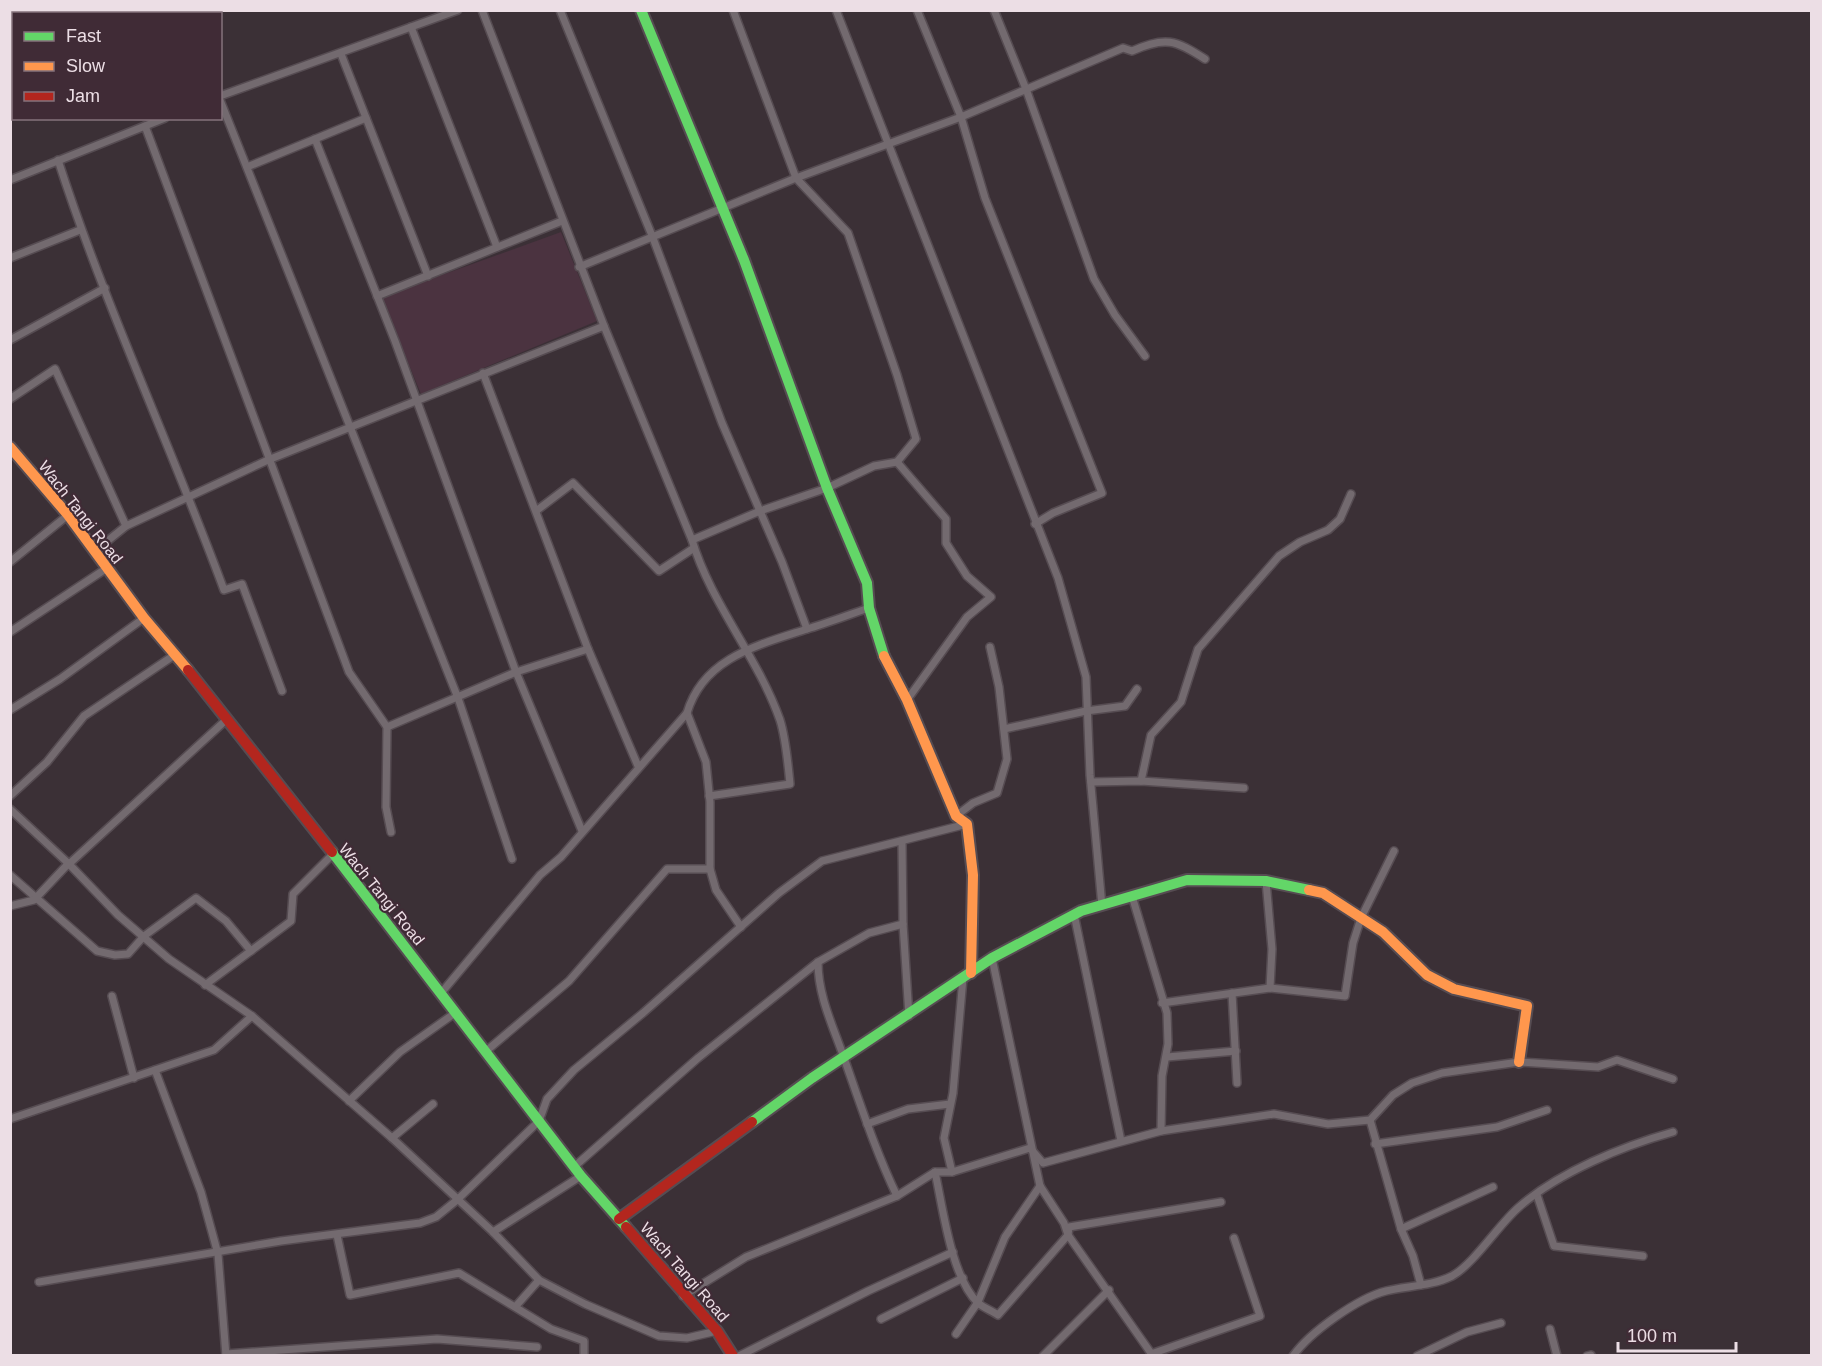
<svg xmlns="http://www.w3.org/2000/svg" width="1822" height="1366" viewBox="0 0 1822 1366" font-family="Helvetica,sans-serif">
<rect width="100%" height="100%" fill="#3b3036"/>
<!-- built -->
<polygon fill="#4b3340" points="561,232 597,321 421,394 381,297"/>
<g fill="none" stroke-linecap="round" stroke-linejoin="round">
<!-- street casing -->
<g stroke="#564c52" stroke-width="10">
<g id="street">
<polyline points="69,10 70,14"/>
<polyline points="560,10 653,238 722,423 782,562 807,629"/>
<polyline points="836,10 1058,578 1086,677 1090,775 1102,906"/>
<polyline points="917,10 961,117 985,198 1102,493 1053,513 1035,524"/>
<polyline points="994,10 1026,89 1094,279 1115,315 1145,356"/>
<polyline points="210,14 217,10"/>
<polyline points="411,27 497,247"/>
<polyline points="341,54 428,276"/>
<polyline points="220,96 458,10"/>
<polyline points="220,100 458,698 512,859"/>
<polyline points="10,109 14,108"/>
<polyline points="145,126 349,672 387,727 386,807 391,832"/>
<polyline points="315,139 395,341 516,672 582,831"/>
<path d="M 58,160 C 105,306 171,446 224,590 L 242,584 L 282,691"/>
<polyline points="247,167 366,118"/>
<polyline points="10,180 165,118"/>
<polyline points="10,258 80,230"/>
<path d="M 579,267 L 796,178 L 961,117 L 1123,48 L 1132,51 C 1165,36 1176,40 1205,59"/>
<polyline points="377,296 562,221"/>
<path d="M 604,326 L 692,540 C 711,604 758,657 780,720 C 786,739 788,764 790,784 L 709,796"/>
<polyline points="10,340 105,288"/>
<polyline points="483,373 588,649 638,766"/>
<polyline points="10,399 55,369 126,526"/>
<polyline points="897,462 946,519 946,543 967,576 991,597 967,617 907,700"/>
<polyline points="536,511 573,483 659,571 694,548"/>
<polyline points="692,540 760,511 827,488 874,466 897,462 916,439 897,375 848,233 796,178 733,10"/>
<polyline points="95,551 126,526 268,460 604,326 482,10"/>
<polyline points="10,562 68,515"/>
<polyline points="10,632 107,568"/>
<polyline points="10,710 60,679 144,618"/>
<polyline points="687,713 706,762 710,802 710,869 716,890 741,927"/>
<polyline points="387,727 516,672 588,649"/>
<polyline points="1004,729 1086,711 1125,706 1137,689"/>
<polyline points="1141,781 1151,735 1181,702 1198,649 1279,556 1300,542 1328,530 1340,519 1351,494"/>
<polyline points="1091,782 1141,781 1244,788"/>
<polyline points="10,796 47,762 84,716 176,654"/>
<polyline points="10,809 69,864 118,915 169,959 252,1016 392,1138 493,1232 539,1280 585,1304 659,1336 687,1338 717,1331"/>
<polyline points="956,816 973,803 997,793 1007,759 999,687 990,647"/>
<polyline points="902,841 903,924 909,1016"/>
<polyline points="69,864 226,720"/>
<polyline points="10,875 97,951 115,955 128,954 144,936 196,898 226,921 251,951"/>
<polyline points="1266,881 1272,949 1270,988"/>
<polyline points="1132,896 1167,1013 1168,1044 1162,1076 1161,1131"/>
<polyline points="10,906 34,900 67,865"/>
<polyline points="1074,914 1121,1141"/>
<polyline points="992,958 1040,1186 1064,1223 1068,1235 1153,1356"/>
<path d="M 818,962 C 818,995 832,1024 843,1055 C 860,1103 875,1150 897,1196"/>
<polyline points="205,985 291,921 293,894 332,855"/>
<path d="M 442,992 L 540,875 L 561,857 L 687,713 C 703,658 758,645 807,629 C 827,623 848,615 869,608"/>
<polyline points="1232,993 1237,1083"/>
<polyline points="112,996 134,1078"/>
<polyline points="1162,1003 1270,988 1345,996 1353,943 1361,918 1394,851"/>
<polyline points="485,1052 569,981 667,869 710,869"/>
<polyline points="1167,1057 1236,1051"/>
<polyline points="155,1070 201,1192 218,1254 226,1356"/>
<polyline points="349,1101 400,1052 455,1013"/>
<polyline points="10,1119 214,1050 252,1016"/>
<polyline points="1370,1120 1401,1229 1413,1256 1421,1285"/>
<polyline points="867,1124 908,1109 950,1104"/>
<polyline points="392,1138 433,1104"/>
<polyline points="1375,1144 1497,1127 1547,1110"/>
<polyline points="575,1166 698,1058 818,962 869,933 903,924"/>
<path d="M 935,1172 C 943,1208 951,1277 978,1303 C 984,1308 992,1311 998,1315 L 1068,1235 L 1069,1227 L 1221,1202"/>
<polyline points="952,1172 944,1138 953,1093 963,978"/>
<polyline points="1537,1195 1554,1246 1643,1256"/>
<polyline points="1401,1229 1493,1187"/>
<polyline points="493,1232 581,1176"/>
<polyline points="337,1235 350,1295 459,1273 551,1329 584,1341 584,1356"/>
<polyline points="39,1282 281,1241 420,1223 436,1217 457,1200 539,1121 547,1099 574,1070 643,1013 779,893 822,861 967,824"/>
<polyline points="683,1296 746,1257 897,1196 935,1172 952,1172 1030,1148 1043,1163 1161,1131 1274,1114 1328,1124 1370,1120 1393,1095 1412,1083 1442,1073 1519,1062 1598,1067 1617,1060 1673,1079"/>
<polyline points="516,1306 539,1280"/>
<polyline points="881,1319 963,1278"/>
<polyline points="1550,1329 1557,1356"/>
<polyline points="956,1334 978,1302 1005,1237 1040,1186"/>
<polyline points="226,1354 437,1339 537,1347"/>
<polyline points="1151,1354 1260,1316 1234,1238"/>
<polyline points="739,1356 868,1291 953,1252"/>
<polyline points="1043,1356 1109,1290"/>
<path d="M 1293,1356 C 1310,1332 1358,1298 1386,1291 C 1407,1286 1432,1286 1452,1276 C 1474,1264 1499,1224 1519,1207 C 1559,1172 1623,1146 1673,1132"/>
<polyline points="1417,1356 1467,1332 1501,1323"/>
<polyline points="1587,1356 1591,1355"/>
</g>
</g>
<!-- fast casing -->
<g stroke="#564c52" stroke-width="14">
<g id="fast">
<polyline points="641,10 744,260 827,488 867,583 869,608 884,656"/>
<polyline points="332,852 581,1176 626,1227"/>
<polyline points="752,1122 812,1078 992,958 1081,911 1187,880 1266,881 1309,890"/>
</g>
</g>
<!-- slow casing -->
<g stroke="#564c52" stroke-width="14">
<g id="slow">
<polyline points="10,447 68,515 144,618 188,670"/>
<polyline points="884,656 907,700 956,816 967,824 973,875 971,973"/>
<polyline points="1309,890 1323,893 1383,932 1427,975 1454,989 1527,1006 1519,1062"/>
</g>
</g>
<!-- jam casing -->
<g stroke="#564c52" stroke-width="14">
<g id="jam">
<polyline points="188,670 332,852"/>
<polyline points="619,1219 752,1122"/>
<polyline points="626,1227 717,1331 733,1356"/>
</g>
</g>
<!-- street -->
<use href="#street" stroke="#736a6f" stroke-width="7"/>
<!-- fast -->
<use href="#fast" stroke="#63d668" stroke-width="10"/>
<!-- slow -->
<use href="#slow" stroke="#ff974d" stroke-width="10"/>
<!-- jam -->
<use href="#jam" stroke="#b3261e" stroke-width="10"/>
</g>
<g text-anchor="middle" stroke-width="4.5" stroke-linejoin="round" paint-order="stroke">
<!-- street labels -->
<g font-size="16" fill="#ecdee5" stroke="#402b36">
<text transform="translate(81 512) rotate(52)" y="6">Wach Tangi Road</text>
<text transform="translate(382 894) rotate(51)" y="6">Wach Tangi Road</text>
<text transform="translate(685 1272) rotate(49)" y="6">Wach Tangi Road</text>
</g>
</g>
<!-- border -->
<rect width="1822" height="1366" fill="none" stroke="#ecdee5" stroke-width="24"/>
<!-- legend -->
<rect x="12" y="12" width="210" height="108" fill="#402b36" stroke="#85737c" stroke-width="1.5"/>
<rect x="24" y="32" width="30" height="9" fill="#63d668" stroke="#85737c" stroke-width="1.5"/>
<text x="66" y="42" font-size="18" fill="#ecdee5">Fast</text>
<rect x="24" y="62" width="30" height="9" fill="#ff974d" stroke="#85737c" stroke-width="1.5"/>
<text x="66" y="72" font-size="18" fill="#ecdee5">Slow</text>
<rect x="24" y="92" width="30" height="9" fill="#b3261e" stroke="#85737c" stroke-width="1.5"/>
<text x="66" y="102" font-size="18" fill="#ecdee5">Jam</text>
<!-- scale -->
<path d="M1618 1342v9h118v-9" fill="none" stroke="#ecdee5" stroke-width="3"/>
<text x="1627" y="1342" font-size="18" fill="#ecdee5" stroke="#402b36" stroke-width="4.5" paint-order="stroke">100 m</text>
</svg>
